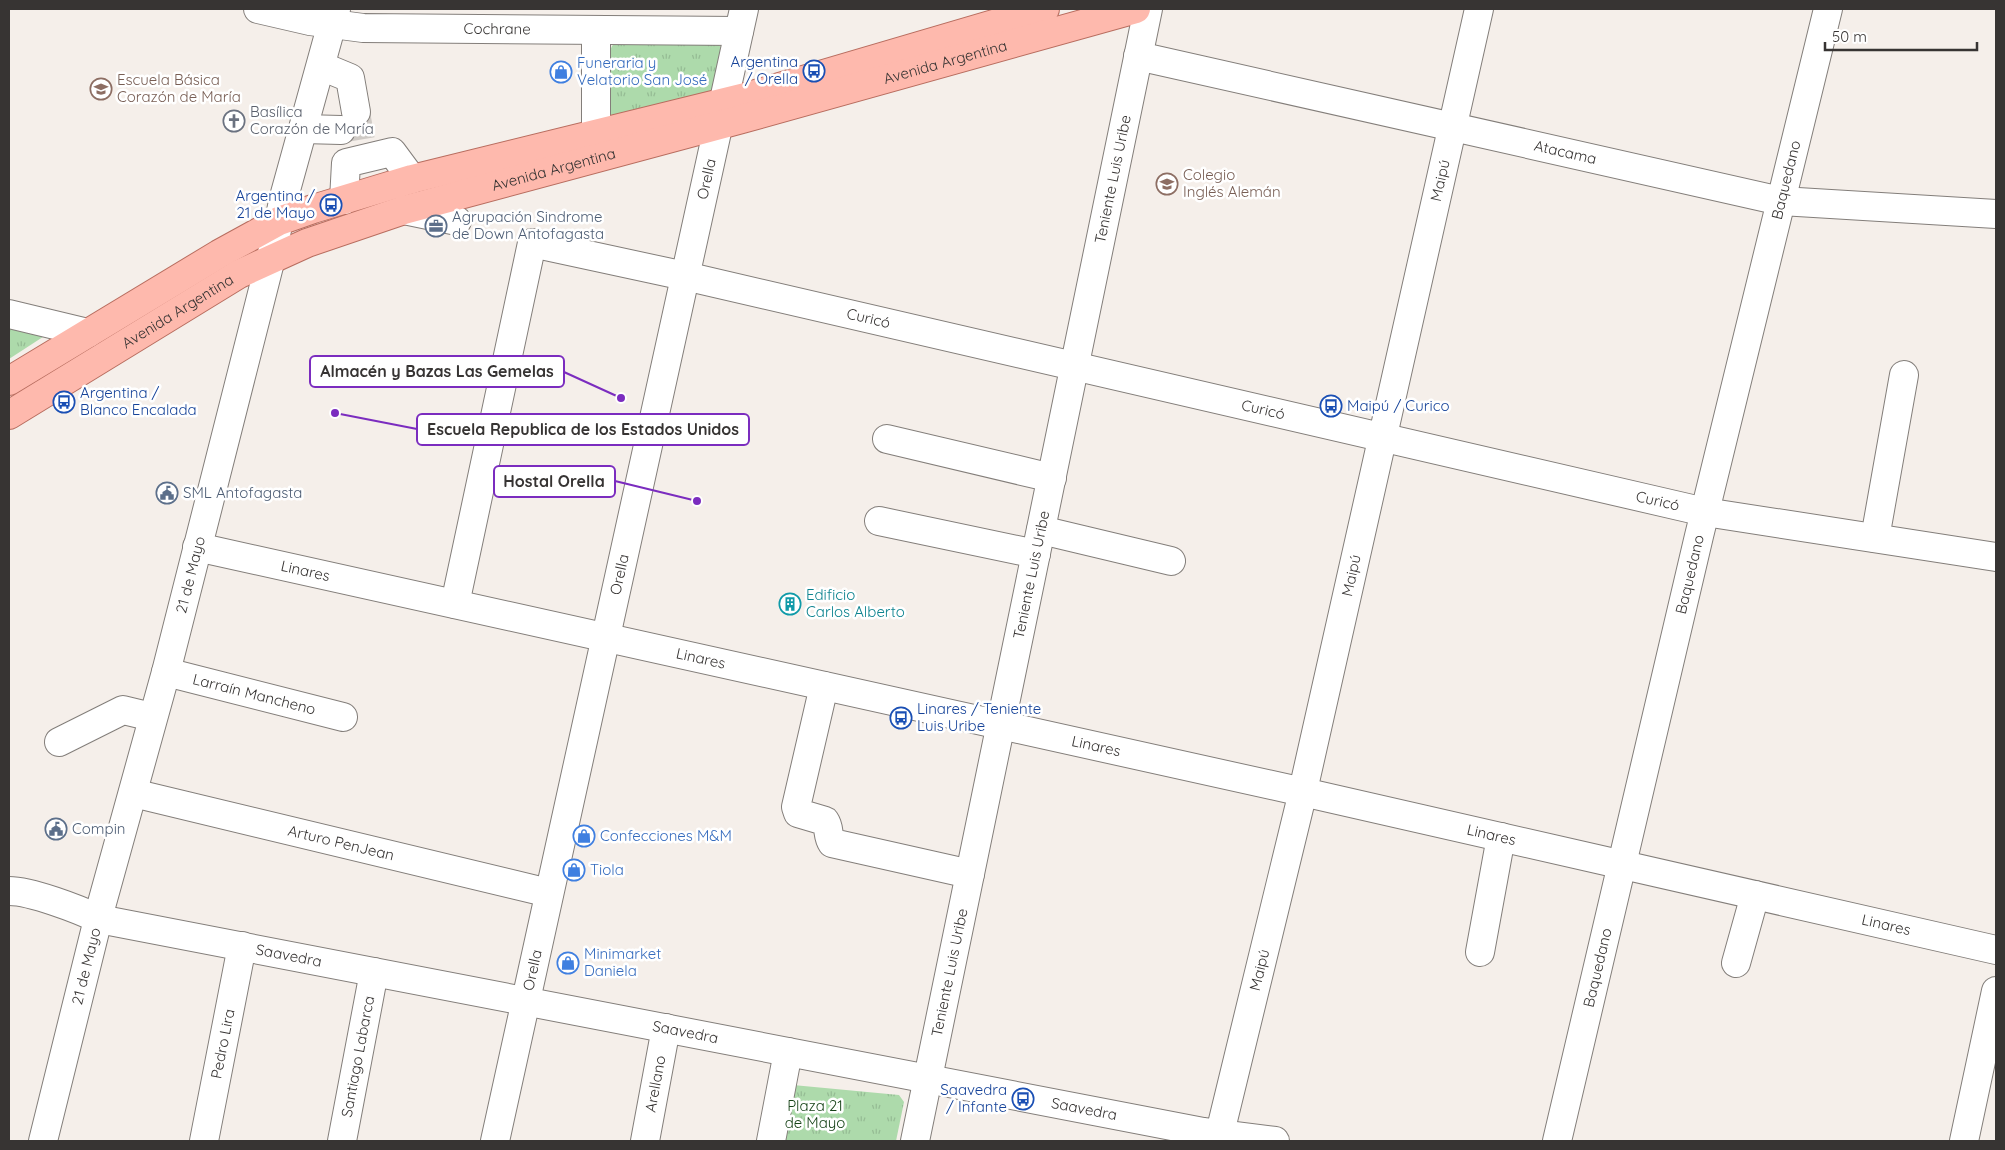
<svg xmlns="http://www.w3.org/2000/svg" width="2005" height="1150" viewBox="0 0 2005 1150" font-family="Quicksand,sans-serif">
<defs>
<pattern id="park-tufts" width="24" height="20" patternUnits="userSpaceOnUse" patternTransform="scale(1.25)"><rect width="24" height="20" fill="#addaab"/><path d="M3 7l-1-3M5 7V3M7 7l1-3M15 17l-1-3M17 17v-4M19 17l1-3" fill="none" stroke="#95bc94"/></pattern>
</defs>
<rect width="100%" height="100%" fill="#f5efea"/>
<!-- park -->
<g fill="url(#park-tufts)">
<polygon points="618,40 714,41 726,51 717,93 611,122 607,57 612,46"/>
<polygon points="9,323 49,333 9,359"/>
<polygon points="793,1085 899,1095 904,1102 896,1141 782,1141"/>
</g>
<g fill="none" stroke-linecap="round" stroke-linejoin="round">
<!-- minor-tunnel -->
<polyline stroke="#cfcac5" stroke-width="28" stroke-dasharray="28 14" stroke-linecap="butt" points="356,112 363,153"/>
<!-- minor casing -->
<g stroke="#837e7a" stroke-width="30">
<g id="minor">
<path id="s1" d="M 258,9 L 310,21 L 363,28 L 739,31"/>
<path id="s2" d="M 1138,56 L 1781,201 L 1996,214"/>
<polyline points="321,66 350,78 356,112"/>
<polyline points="303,129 341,130"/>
<polyline points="596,135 596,30"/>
<polyline points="344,200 346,163 392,152 412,179"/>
<polyline points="404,210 457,221"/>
<polyline points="9,314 88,333"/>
<polyline points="887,439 1052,478"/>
<polyline points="879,521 1036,554"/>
<polyline points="1041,530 1171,561"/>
<polyline points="1875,538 1904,375"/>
<path id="s3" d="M 197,547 L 1303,792 L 1996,950"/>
<path id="s4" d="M 455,604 L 532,243 L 685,276 L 1705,512 L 1996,557"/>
<path id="s5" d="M 166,672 L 343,717"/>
<path d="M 824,686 L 796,807 L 798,813 L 825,821 C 830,828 827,836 832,843 L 970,874"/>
<polyline points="59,742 123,710 152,717"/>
<path id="s6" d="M 133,793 L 549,893"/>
<path id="s7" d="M 9,891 C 31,891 78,909 99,919 L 1203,1132 L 1275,1141"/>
<polyline points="1480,952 1501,837"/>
<polyline points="1736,963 1755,895"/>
<path id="s8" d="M 43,1141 L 102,903 L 166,672 L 271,258 L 284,197 L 336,9"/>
<path id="s9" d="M 204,1141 L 242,946"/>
<path id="s10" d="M 342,1141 L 374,972"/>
<path id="s11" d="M 495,1141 L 744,9"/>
<path id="s12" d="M 645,1141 L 666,1028"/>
<polyline points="771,1141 788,1052"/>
<path id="s13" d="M 915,1141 L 1148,9"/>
<path id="s14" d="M 1218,1141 L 1300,804 L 1479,9"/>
<path id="s15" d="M 1557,1141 L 1699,536 L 1828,9"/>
<polyline points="1964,1141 1996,991"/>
</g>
</g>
<!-- major casing -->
<g stroke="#b86d5f" stroke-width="30">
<g id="major">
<polyline points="9,381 219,254 279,221 313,209 412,179 749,96 1045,9"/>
<path id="s16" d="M 9,415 L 239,274 L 307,243 L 404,210 L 742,119 L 1136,9"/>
</g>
</g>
<!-- minor -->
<use href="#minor" stroke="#fff" stroke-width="28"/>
<!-- major -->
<use href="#major" stroke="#feb9ad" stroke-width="28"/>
</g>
<!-- icons -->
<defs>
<g id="bus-ring" transform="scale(1.125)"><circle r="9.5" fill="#fff" stroke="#1a4fb4" stroke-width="1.5"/><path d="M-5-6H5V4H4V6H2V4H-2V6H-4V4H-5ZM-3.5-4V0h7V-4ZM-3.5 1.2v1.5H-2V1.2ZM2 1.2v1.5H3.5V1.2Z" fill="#1a4fb4"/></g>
<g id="shop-ring" transform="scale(1.125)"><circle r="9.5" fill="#fff" stroke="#3f7fe0" stroke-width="1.5"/><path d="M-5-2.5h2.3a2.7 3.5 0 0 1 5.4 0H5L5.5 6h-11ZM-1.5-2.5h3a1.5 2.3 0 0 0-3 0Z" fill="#3f7fe0"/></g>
<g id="school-ring" transform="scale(1.125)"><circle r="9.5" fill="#fff" stroke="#8d6e63" stroke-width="1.5"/><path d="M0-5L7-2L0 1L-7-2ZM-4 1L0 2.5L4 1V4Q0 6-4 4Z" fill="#8d6e63"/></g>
<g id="church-ring" transform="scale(1.125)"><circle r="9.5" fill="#fff" stroke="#6b7280" stroke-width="1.5"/><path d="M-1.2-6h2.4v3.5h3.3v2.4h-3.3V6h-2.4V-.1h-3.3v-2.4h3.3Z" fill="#6b7280"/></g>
<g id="office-ring" transform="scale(1.125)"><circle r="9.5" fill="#fff" stroke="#5c6f8a" stroke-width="1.5"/><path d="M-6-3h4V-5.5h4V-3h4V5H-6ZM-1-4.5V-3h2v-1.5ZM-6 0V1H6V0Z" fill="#5c6f8a"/></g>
<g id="civic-ring" transform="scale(1.125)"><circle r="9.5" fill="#fff" stroke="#5c6f8a" stroke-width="1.5"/><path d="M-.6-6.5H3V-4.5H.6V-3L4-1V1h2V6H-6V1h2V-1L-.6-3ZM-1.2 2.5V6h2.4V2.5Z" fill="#5c6f8a"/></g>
<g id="building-ring" transform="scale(1.125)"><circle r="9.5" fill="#fff" stroke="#0f9aa8" stroke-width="1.5"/><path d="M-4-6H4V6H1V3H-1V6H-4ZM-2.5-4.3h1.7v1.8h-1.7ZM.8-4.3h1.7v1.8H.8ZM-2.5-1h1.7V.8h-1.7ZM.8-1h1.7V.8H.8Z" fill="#0f9aa8"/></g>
</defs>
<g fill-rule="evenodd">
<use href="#bus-ring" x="814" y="71"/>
<use href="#shop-ring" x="561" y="72"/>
<use href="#school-ring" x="101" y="89"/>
<use href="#church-ring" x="234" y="121"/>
<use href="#school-ring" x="1167" y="184"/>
<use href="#bus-ring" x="331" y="205"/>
<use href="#office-ring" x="436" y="226"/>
<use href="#bus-ring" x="64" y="402"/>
<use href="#bus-ring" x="1331" y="406"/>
<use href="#civic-ring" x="167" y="493"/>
<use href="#building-ring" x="790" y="604"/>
<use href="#bus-ring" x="901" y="718"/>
<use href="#civic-ring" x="56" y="829"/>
<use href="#shop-ring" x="584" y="836"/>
<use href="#shop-ring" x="574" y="870"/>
<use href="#shop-ring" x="568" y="963"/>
<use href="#bus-ring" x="1023" y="1099"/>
</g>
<g text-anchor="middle" stroke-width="5" stroke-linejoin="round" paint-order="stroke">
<!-- street labels -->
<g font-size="15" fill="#373433" stroke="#fff">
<text dy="5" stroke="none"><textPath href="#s1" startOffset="241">Cochrane</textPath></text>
<text dy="5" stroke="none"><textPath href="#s16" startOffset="1008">Avenida Argentina</textPath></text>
<text dy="5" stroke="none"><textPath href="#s2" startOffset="438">Atacama</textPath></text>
<text dy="5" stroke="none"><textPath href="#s16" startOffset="602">Avenida Argentina</textPath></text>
<text dy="5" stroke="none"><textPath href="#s13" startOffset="982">Teniente Luis Uribe</textPath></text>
<text dy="5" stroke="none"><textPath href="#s11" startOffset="985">Orella</textPath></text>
<text dy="5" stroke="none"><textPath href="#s14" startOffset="986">Maipú</textPath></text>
<text dy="5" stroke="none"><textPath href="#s15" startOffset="988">Baquedano</textPath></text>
<text dy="5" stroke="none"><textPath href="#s16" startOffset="198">Avenida Argentina</textPath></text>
<text dy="5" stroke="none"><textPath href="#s4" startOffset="714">Curicó</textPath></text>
<text dy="5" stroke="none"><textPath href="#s4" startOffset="1119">Curicó</textPath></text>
<text dy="5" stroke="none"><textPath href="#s4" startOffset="1524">Curicó</textPath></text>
<text dy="5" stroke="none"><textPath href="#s3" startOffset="111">Linares</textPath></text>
<text dy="5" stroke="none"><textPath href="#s15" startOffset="582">Baquedano</textPath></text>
<text dy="5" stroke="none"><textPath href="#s8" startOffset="585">21 de Mayo</textPath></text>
<text dy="5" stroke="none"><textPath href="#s11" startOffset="580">Orella</textPath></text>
<text dy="5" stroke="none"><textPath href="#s13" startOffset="578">Teniente Luis Uribe</textPath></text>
<text dy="5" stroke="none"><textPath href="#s14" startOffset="581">Maipú</textPath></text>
<text dy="5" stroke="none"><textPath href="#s3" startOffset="516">Linares</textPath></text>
<text dy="5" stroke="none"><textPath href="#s5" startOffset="91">Larraín Mancheno</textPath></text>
<text dy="5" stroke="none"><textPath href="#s3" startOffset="921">Linares</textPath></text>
<text dy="5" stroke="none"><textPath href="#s3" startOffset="1326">Linares</textPath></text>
<text dy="5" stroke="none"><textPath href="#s6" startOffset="214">Arturo PenJean</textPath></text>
<text dy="5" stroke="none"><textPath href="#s3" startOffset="1731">Linares</textPath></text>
<text dy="5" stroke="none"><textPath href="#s7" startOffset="288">Saavedra</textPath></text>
<text dy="5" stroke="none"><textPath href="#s8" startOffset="180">21 de Mayo</textPath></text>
<text dy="5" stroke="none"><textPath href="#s15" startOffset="178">Baquedano</textPath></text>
<text dy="5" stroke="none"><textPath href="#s11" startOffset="175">Orella</textPath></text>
<text dy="5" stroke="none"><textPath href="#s14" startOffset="176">Maipú</textPath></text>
<text dy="5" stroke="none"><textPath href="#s13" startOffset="172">Teniente Luis Uribe</textPath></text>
<text dy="5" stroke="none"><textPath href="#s7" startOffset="692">Saavedra</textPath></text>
<text dy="5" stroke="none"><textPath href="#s9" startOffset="99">Pedro Lira</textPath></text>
<text dy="5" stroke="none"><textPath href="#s10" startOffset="86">Santiago Labarca</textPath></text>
<text dy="5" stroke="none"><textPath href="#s12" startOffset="58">Arellano</textPath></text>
<text dy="5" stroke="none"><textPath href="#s7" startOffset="1098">Saavedra</textPath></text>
</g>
<!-- transit labels -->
<g font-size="15" fill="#164399" stroke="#fff" text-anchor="end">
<text x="798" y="67">Argentina<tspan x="798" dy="17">/ Orella</tspan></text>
<text x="315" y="201">Argentina /<tspan x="315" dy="17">21 de Mayo</tspan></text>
<text x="80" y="398" text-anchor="start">Argentina /<tspan x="80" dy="17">Blanco Encalada</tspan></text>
<text x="1347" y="411" text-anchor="start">Maipú / Curico</text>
<text x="917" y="714" text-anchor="start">Linares / Teniente<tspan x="917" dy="17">Luis Uribe</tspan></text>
<text x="1007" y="1095">Saavedra<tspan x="1007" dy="17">/ Infante</tspan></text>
</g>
<!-- shop labels -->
<g font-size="15" fill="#366cbe" stroke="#fff" text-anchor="start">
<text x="577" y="68">Funeraria y<tspan x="577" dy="17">Velatorio San José</tspan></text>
<text x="600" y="841">Confecciones M&amp;M</text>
<text x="590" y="875">Tiola</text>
<text x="584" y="959">Minimarket<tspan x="584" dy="17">Daniela</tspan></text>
</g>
<!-- education labels -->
<g font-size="15" fill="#785e54" stroke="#fff" text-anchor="start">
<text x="117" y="85">Escuela Básica<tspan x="117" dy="17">Corazón de María</tspan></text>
<text x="1183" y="180">Colegio<tspan x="1183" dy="17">Inglés Alemán</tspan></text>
</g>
<!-- worship labels -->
<g font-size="15" fill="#5b616d" stroke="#fff" text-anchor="start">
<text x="250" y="117">Basílica<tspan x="250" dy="17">Corazón de María</tspan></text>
</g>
<!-- service labels -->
<g font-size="15" fill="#4e5e75" stroke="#fff" text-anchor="start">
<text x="452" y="222">Agrupación Sindrome<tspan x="452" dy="17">de Down Antofagasta</tspan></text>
<text x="183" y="498">SML Antofagasta</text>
<text x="72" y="834">Compin</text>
</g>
<!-- culture labels -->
<g font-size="15" fill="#0d838f" stroke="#fff" text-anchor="start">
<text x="806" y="600">Edificio<tspan x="806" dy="17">Carlos Alberto</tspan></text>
</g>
<!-- park labels -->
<g font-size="15" fill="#174318" stroke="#fff">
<text x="815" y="1111">Plaza 21<tspan x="815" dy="17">de Mayo</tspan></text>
</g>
</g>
<!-- callouts -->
<path fill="none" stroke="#7b2cbf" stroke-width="2" d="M621 398L564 372M335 413L417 429M697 501L615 481"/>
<g fill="#7b2cbf" stroke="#fff" stroke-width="2">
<circle cx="621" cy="398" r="5"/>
<circle cx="335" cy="413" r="5"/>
<circle cx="697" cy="501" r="5"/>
</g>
<g fill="#fff" stroke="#7b2cbf" stroke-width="2">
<rect x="310" y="356" width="254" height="31" rx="5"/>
<rect x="417" y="414" width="332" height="31" rx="5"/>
<rect x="494" y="466" width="121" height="31" rx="5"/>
</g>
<g font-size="16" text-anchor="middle" font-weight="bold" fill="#373433">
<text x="437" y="377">Almacén y Bazas Las Gemelas</text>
<text x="583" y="435">Escuela Republica de los Estados Unidos</text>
<text x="554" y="487">Hostal Orella</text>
</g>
<!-- border -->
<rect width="2005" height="1150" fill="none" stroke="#373433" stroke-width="20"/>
<!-- scale -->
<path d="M1825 42v8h152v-8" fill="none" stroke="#373433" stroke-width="2.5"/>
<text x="1832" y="42" font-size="15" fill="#373433" stroke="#ffffff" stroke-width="4" paint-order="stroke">50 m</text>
</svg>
